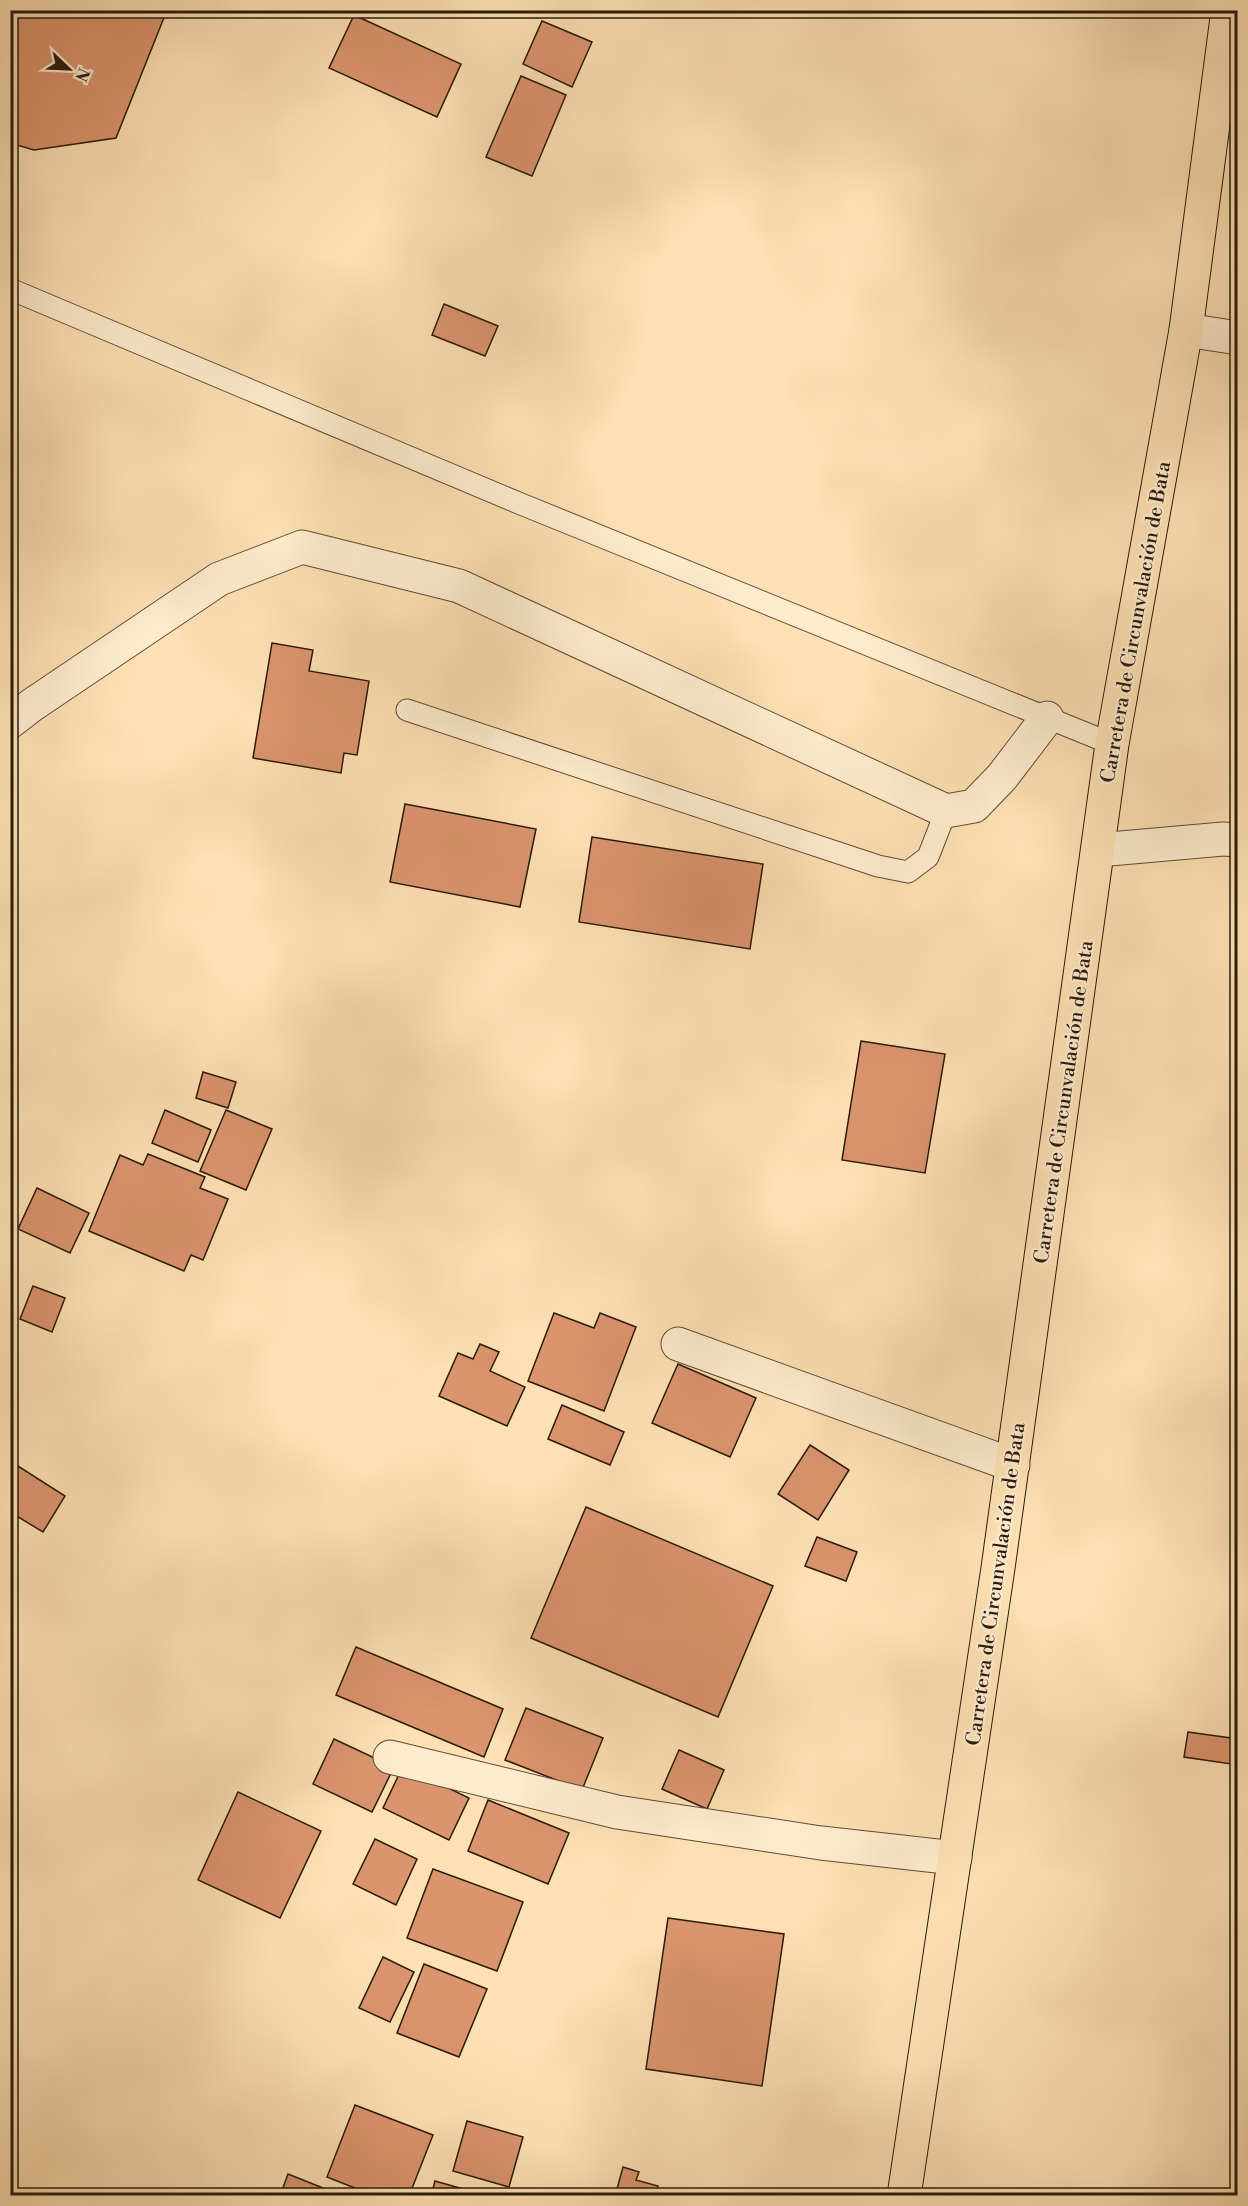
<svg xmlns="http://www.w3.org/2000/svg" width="1248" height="2206" viewBox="0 0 1248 2206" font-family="'Libre Bodoni',serif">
<rect width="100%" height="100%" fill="#fde0b3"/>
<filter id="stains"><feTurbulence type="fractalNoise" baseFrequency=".00333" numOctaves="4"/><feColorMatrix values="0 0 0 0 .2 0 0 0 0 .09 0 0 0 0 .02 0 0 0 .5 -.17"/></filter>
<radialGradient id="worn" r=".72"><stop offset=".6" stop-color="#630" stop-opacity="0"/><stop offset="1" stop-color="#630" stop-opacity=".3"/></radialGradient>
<!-- building -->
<g fill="#da946e" stroke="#291a0b" stroke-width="1.5">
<polygon points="10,10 167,10 116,138 34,150 10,143"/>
<polygon points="354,15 461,64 437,117 329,68"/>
<polygon points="542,21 592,42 572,87 523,64"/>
<polygon points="521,76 566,95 532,176 486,157"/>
<polygon points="444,304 498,326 485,356 432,335"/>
<polygon points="272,643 313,650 309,671 369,681 357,755 344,753 341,773 253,758"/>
<polygon points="405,804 536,829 520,907 390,882"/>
<polygon points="592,837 763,864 750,949 579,922"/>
<polygon points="861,1041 945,1054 925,1173 842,1160"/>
<polygon points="203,1072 236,1082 228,1108 196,1098"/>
<polygon points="165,1110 211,1130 198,1162 152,1143"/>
<polygon points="226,1110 272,1129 246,1190 200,1171"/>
<polygon points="148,1154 205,1177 200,1188 228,1199 203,1260 191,1255 184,1271 89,1231 120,1155 143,1165"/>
<polygon points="37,1188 89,1213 70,1253 18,1229"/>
<polygon points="33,1286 65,1298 52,1332 20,1319"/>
<polygon points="554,1313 594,1328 600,1313 636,1327 604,1411 528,1381"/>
<polygon points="480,1344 499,1352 490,1371 525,1387 507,1426 439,1396 458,1353 473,1359"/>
<polygon points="678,1364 756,1398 730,1457 652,1423"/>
<polygon points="562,1405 624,1432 610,1465 548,1439"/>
<polygon points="810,1445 849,1470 818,1520 778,1494"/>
<polygon points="10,1461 65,1496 43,1532 10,1512"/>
<polygon points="586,1507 773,1586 718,1717 531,1638"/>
<polygon points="817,1537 857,1552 846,1581 805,1566"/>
<polygon points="356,1647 503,1709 484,1757 336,1695"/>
<polygon points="526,1708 603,1738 582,1790 505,1760"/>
<polygon points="1188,1732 1238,1739 1238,1765 1184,1757"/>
<polygon points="334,1739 394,1767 372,1812 313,1784"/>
<polygon points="679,1750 724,1770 707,1809 662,1789"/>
<polygon points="403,1766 469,1798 449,1840 383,1808"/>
<polygon points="238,1792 321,1831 280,1918 198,1880"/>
<polygon points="488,1800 569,1833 548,1884 468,1851"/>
<polygon points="375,1839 417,1859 396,1905 353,1884"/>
<polygon points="433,1869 523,1902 497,1971 407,1938"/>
<polygon points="668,1918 784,1934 762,2086 646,2069"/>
<polygon points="383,1957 414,1972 390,2022 359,2008"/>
<polygon points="424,1964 487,1989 459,2057 397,2033"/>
<polygon points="355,2105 433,2135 409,2196 375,2196 327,2177"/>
<polygon points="467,2121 523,2137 509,2187 453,2171"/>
<polygon points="623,2167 639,2172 636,2180 658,2186 655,2196 615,2196"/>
<polygon points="288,2174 343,2196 280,2196"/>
<polygon points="435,2181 488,2196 431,2196"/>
</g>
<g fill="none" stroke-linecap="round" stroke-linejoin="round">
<!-- lane casing -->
<g stroke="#5e4c35" stroke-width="23">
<g id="lane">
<polyline points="10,289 521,504 1112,744"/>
<polyline points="407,710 878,866 908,872 928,857 946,811"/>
</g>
</g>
<!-- street casing -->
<g stroke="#5e4c35" stroke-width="35">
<g id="street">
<polyline points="1186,330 1238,338"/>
<polyline points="10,722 32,705 219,579 302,547 459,586 946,811 974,806 1002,777 1047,718"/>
<polyline points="1098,850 1223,839 1238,840"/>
<polyline points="678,1344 1013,1465"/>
<polyline points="390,1757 617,1812 821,1843 955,1858"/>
</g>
</g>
<!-- primary casing -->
<g stroke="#291a0b" stroke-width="35">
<polyline id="primary" points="904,2196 998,1568 1112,744 1186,330 1228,10"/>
</g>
<!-- lane -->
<use href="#lane" stroke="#feebce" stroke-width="21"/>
<!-- street -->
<use href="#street" stroke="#feebce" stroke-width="33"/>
<!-- primary -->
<use href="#primary" stroke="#fde0b3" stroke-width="33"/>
</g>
<g text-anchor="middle" stroke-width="4.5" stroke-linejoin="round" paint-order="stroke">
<!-- street labels -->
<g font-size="20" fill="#291a0b" stroke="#feebce">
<text transform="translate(1135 622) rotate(-80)" y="7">Carretera de Circunvalación de Bata</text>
<text transform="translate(1063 1102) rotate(-82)" y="7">Carretera de Circunvalación de Bata</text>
<text transform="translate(995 1584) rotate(-82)" y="7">Carretera de Circunvalación de Bata</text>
</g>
</g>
<!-- margin -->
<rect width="1248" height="2206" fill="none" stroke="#fde0b3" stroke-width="36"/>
<rect x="12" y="12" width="1224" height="2182" fill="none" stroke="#291a0b" stroke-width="3"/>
<rect x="18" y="18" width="1212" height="2170" fill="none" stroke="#291a0b" stroke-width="1.5"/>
<!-- north arrow -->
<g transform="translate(69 69) rotate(113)" stroke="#feebce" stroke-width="4.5" paint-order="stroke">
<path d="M0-4.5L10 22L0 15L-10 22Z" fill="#291a0b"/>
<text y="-9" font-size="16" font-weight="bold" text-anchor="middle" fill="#291a0b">N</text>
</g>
<rect width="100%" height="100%" filter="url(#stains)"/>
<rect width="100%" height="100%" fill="url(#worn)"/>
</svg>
